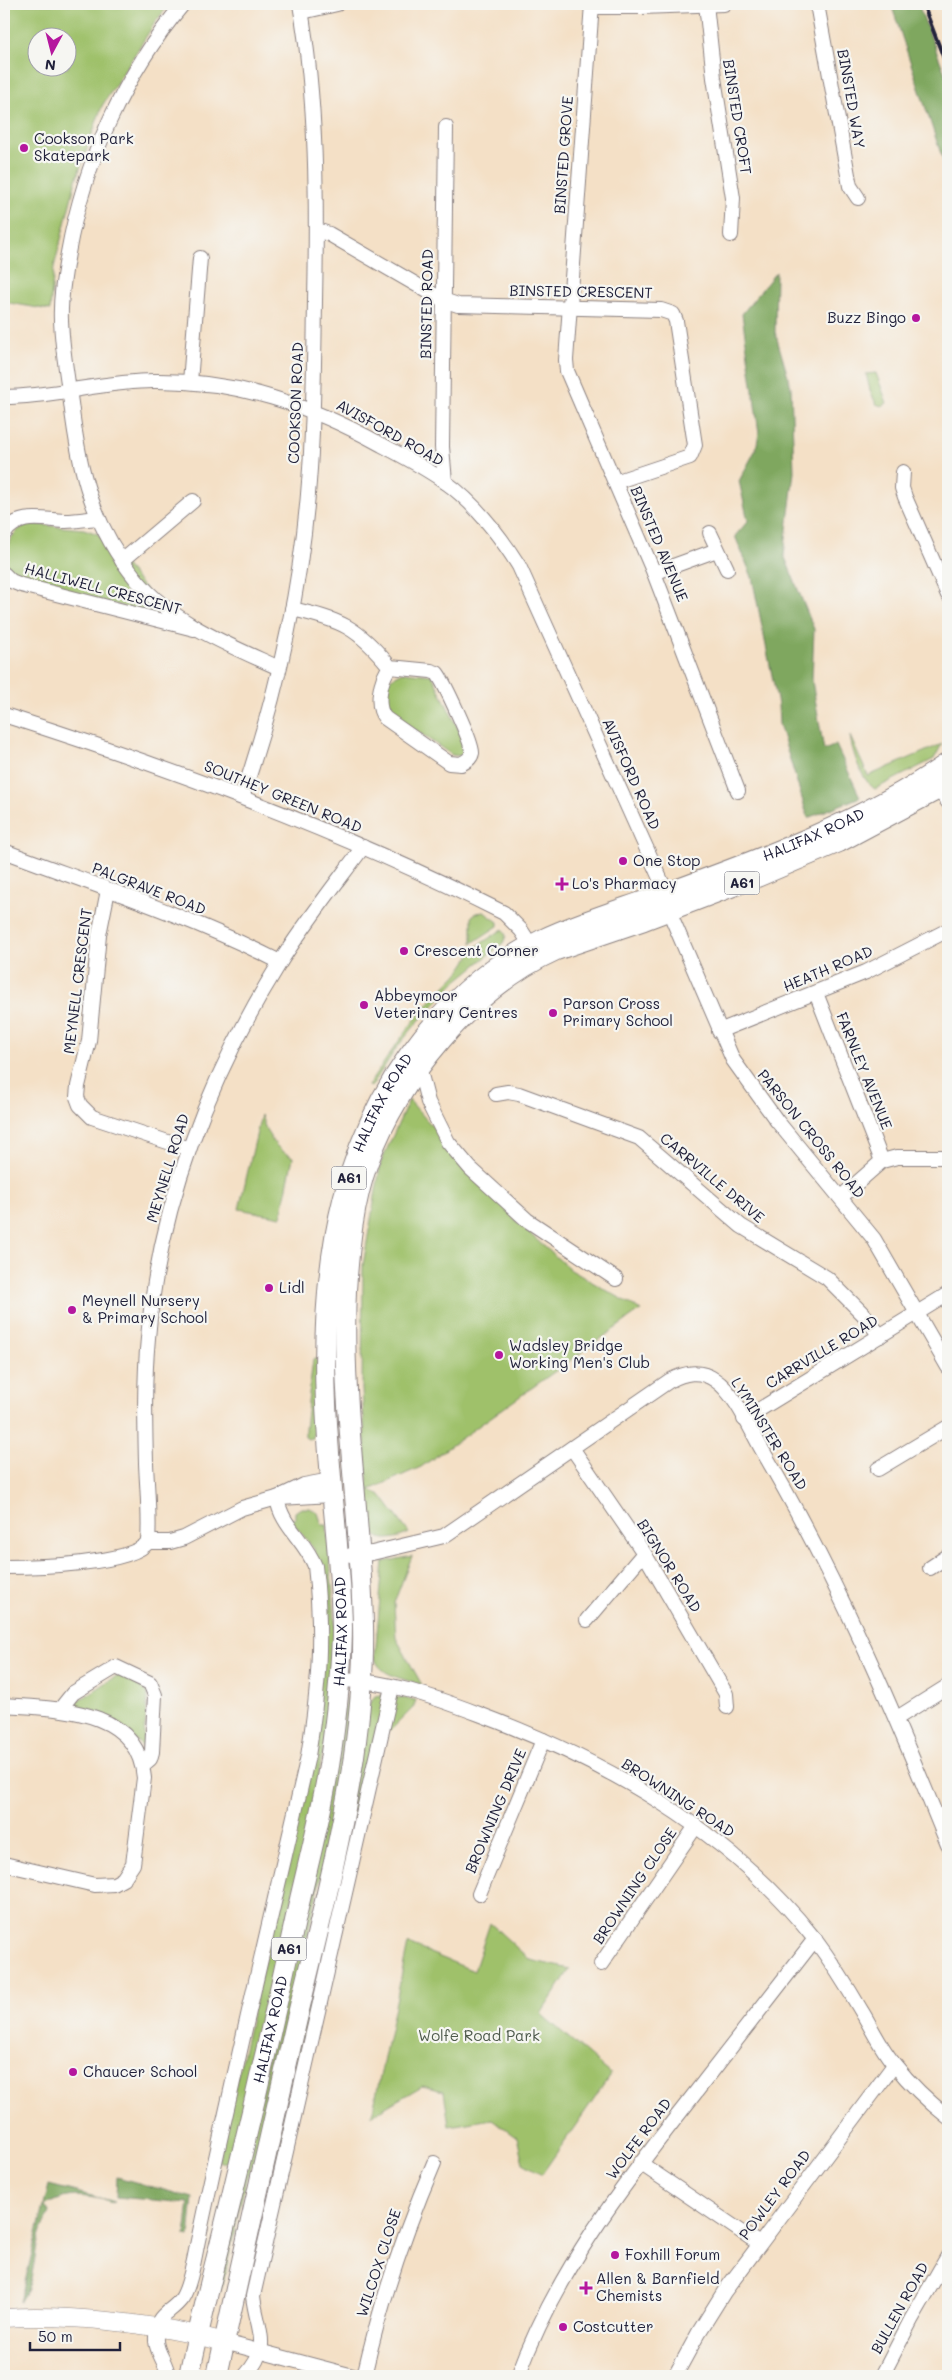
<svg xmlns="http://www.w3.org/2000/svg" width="952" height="2380" viewBox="0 0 952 2380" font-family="Mali,sans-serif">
<rect width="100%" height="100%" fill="#f6f6f2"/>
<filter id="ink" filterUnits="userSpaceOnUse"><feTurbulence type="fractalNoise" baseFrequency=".02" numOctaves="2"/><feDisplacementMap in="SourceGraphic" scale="10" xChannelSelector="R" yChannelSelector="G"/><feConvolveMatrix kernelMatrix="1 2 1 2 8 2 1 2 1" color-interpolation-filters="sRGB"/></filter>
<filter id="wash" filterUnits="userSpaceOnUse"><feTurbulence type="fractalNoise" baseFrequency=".0096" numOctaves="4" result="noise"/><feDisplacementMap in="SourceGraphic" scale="20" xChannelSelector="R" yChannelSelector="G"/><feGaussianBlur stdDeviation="1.12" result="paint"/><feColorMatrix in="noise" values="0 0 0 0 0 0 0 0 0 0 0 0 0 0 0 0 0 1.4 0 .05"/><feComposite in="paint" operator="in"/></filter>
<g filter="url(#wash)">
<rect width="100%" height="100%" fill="#f4e0c6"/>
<!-- green -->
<g fill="#9fc16b" stroke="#607253" fill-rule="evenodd">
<path d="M 8,4 L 170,4 L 156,21 L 102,106 L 76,180 L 54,267 L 50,310 L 4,302 L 4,17 ZM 38,38 L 68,38 L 68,68 L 38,68 Z"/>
<polygon points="876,373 887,403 882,406 876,404 870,390 866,374"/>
<path d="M 29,524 L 84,529 L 98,534 L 171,619 L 24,581 C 19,578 13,576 10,573 C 0,554 9,531 29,524 Z"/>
<polygon points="403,672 432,675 466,745 465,753 460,756 452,755 389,712 385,705 388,680"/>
<path d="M 850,736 L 868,776 L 942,744 L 934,759 L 875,789 C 861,780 852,751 850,736 Z"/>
<polygon points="484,912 498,922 498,926 472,943 472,916 476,913"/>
<path d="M 503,929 L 506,936 L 503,943 L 454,983 L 417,1023 L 397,1047 L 371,1087 L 368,1086 C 387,1058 405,1030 428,1004 C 442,987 465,972 471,950 Z"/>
<path d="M 409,1100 L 521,1226 L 571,1270 L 641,1310 L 421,1467 L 369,1490 L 381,1495 L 409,1533 C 399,1538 382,1543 374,1534 L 368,1490 L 362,1389 L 363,1265 L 381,1162 Z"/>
<path d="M 261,1115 C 266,1133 275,1150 293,1157 L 281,1217 L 239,1209 Z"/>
<polygon points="313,1359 317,1359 318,1399 313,1438 308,1439 305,1437 305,1429"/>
<polygon points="301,1508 310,1508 318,1513 322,1525 327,1525 335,1621 334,1686 313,1807 236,2147 228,2164 218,2161 309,1766 320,1591 314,1549 289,1518 295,1520 295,1512"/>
<path d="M 412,1556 L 394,1603 L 396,1638 L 422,1685 C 406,1679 378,1676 375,1657 L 383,1562 Z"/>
<path d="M 122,1675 L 148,1692 L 143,1748 C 125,1726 106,1711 77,1707 L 77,1702 L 115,1677 Z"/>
<polygon points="351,1694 348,1754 260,2149 246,2179 221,2292 216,2291 346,1699"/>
<polygon points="381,1695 416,1700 413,1708 391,1730 377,1728 274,2178 274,2158 370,1702 375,1696"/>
<polygon points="490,1923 530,1960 570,1969 541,2014 611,2074 542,2174 523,2163 517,2137 492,2119 449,2126 444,2091 422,2086 372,2115 408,1944 474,1971"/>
</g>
<!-- forest -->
<g fill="#7fa75f" stroke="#50644d">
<polygon points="891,4 918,4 948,81 948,175"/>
<polygon points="776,272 775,332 791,387 794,472 784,555 814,629 812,681 824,750 836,745 860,797 808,818 779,724 778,705 752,577 735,536 748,521 739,481 756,449 759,433 742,314"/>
<polygon points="117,2177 193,2198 189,2237 185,2236 189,2203 116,2197"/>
<path d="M 49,2185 L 115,2202 C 109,2204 106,2201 100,2199 C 78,2195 64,2194 45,2206 L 50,2213 C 30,2241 39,2279 20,2302 Z"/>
</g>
</g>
<g filter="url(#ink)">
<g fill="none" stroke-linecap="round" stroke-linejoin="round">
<!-- minor casing -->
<g stroke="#8b8180" stroke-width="16">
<g id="minor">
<path d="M 183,4 C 124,74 84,163 68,253 C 64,275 60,298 61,320 C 62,348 67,376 71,403 C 79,470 92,525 136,579 C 172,623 229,645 279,668"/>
<polyline points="592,4 566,360 567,371 654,573 738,791"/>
<polyline points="706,4 714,78 733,198 731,235"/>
<polyline points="817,4 850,186 858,198"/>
<polyline points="591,7 641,7 724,4"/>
<polyline points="302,12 337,4"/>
<polyline points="317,230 329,234 443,300 458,305 661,310 673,314 676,321 695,445 690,457 615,482"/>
<polyline points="190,382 200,258"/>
<path d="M 4,397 C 55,397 103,381 154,381 C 237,380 310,405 382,445 C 403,456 424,467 444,481 C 475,503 499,534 519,566 L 667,894"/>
<polyline points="903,472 902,488 905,497 948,595"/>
<polyline points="445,482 442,447 446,127"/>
<polyline points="710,533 727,569"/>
<path d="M 4,534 C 17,512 44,520 66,521 C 76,521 87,519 97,518"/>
<polyline points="122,561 193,501"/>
<polyline points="654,573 717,550"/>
<polyline points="4,574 11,581 21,585 194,629"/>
<path d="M 292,609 C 341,620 358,627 390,667 L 431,671 L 437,673 C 444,682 473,743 472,753 C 471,759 465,762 461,764 L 449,763 L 385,718 C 375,706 380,679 390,667"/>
<path d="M 4,715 C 175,769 344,832 504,913 L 521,930 L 536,953"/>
<polyline points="934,783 948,802"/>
<path d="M 242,797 C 277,695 301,590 309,482 C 314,422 314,362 315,301 C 317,203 317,101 300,4"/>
<path d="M 4,851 C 97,886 192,917 280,962"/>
<polyline points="108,890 99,935 89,1041 78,1086 77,1097 80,1105 92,1117 189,1149"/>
<polyline points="669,911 733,1060 777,1121 874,1239 948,1367"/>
<polyline points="816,993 882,1161"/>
<polyline points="719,1031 866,972 948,930"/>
<polyline points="419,1067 428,1102 448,1142 470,1168 527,1220 616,1279"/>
<polyline points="496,1094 508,1092 519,1094 639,1138 741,1226 827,1278 866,1317 880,1336"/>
<polyline points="841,1197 882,1161 897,1157 948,1157"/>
<polyline points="744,1419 948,1294"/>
<polyline points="572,1448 644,1553 726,1694 727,1707"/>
<polyline points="878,1469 948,1427"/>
<polyline points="280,1498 332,1495"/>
<path d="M 148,1542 C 150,1516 147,1489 146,1463 C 145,1421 144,1380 148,1338 C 159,1205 209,1077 279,964 C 304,924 335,885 363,847"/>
<polyline points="148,1542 170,1542 184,1538 242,1508 277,1498 304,1485 331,1480"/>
<path d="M 351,1555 L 372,1553 L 444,1536 L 669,1381 C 684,1373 699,1369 715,1380 C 734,1392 750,1428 761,1448 C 836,1575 893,1709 948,1845"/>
<path d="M 4,1567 C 33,1567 131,1565 148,1542"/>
<polyline points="930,1568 948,1556"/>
<polyline points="587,1620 644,1553"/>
<path d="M 339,1680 C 387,1680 434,1697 479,1714 C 605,1761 727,1829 813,1937 C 831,1961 847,1986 862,2012 C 873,2030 881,2049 895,2065 C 910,2084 929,2102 948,2117"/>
<path d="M 4,1705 C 56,1709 138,1707 144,1778 L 133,1864 L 123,1879 L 114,1884 L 95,1885 L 4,1864"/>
<polyline points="61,1708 73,1693 116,1667 150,1683 155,1695 152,1752 150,1759 143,1765"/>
<polyline points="897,1718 948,1686"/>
<polyline points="479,1894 543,1740"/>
<polyline points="601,1964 696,1826"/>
<polyline points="640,2163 758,2243"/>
<polyline points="224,2342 353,2376"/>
<path d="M 168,2376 C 167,2363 157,2354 156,2341 C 155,2311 169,2316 182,2298 C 191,2284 195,2253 199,2236 C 233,2076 271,1916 308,1756 C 319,1687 323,1636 315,1566 C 305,1540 281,1526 277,1498"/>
<path d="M 245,2376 C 273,2345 257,2331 253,2296 L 392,1687"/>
<path d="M 364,2376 C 381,2301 403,2235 434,2163"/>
<path d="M 518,2376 C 556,2273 622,2186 689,2101 C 731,2047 773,1993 815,1939"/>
<polyline points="675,2376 699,2332 724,2292 894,2065"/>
<polyline points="882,2376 911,2320 948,2256"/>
</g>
</g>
<!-- major casing -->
<g stroke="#8b8180" stroke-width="19">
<path id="major" d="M 4,2318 C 70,2314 161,2324 224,2342"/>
</g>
<!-- highway casing -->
<g stroke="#8b8180" stroke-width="22">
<g id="highway">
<path id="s1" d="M 189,2376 C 202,2311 220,2247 235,2183 C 256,2096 276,2009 295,1921 C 308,1863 324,1805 332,1746 C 337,1708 342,1667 342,1627 C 341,1565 332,1502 328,1439 C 316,1272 336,1110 466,991 C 527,934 594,920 670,892 C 766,857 864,821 948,763"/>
<path d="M 217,2376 C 243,2254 271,2132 299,2010 C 319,1926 341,1842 354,1756 C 360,1713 364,1670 363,1626 C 361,1514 341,1403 346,1290 C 349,1247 353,1203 368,1162 C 385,1116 410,1076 442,1039 C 474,1002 511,970 556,950 L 644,920 L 757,877 L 839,842 L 948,784"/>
</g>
</g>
<!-- minor -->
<use href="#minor" stroke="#fff" stroke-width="14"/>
<!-- major -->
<use href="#major" stroke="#fff" stroke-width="18"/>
<!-- highway -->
<use href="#highway" stroke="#fff" stroke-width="20"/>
<!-- rail -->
<polyline stroke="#22223b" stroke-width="4" points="923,4 948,69"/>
</g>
</g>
<!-- markers -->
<g fill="#b5179e" stroke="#f6f6f2" stroke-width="2">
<circle cx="24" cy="148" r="5"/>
<circle cx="916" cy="318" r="5"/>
<circle cx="623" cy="861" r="5"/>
<path d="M559.5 876.5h5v5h5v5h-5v5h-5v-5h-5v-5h5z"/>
<circle cx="404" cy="951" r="5"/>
<circle cx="364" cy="1005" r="5"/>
<circle cx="553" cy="1013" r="5"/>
<circle cx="269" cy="1288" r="5"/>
<circle cx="72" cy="1310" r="5"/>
<circle cx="499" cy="1355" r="5"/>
<circle cx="73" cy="2072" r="5"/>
<circle cx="615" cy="2255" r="5"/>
<path d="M583.5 2280.5h5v5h5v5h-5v5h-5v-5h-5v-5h5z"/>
<circle cx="563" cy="2327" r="5"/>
</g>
<g text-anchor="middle" stroke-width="4.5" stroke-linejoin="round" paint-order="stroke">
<!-- shield labels -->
<g fill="#f6f6f2" stroke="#626272" stroke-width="1">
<rect x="724.5" y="871.5" width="35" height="23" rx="4"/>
<rect x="331.5" y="1166.5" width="35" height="23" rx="4"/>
<rect x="271.5" y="1937.5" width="35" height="23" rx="4"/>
</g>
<g font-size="14" font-weight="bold" fill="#22223b">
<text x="742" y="888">A61</text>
<text x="349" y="1183">A61</text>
<text x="289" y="1954">A61</text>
</g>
<!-- street labels -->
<g font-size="15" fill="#22223b" stroke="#f6f6f2">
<text transform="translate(851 99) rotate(80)" y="5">BINSTED WAY</text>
<text transform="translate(737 117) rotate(81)" y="5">BINSTED CROFT</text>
<text transform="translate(564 155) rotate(-86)" y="5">BINSTED GROVE</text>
<text transform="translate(581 292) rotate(1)" y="5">BINSTED CRESCENT</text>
<text transform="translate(427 304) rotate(-89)" y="5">BINSTED ROAD</text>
<text transform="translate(296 403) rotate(-88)" y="5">COOKSON ROAD</text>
<text transform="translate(390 433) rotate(29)" y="5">AVISFORD ROAD</text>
<text transform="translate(659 544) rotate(67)" y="5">BINSTED AVENUE</text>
<text transform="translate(103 589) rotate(15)" y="5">HALLIWELL CRESCENT</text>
<text transform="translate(631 774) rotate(66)" y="5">AVISFORD ROAD</text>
<text transform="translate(283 797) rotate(22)" y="5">SOUTHEY GREEN ROAD</text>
<text dy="5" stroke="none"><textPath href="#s1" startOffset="1824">HALIFAX ROAD</textPath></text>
<text transform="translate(149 889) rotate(21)" y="5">PALGRAVE ROAD</text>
<text transform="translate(828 969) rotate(-23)" y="5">HEATH ROAD</text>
<text transform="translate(78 981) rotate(-83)" y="5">MEYNELL CRESCENT</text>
<text transform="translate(864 1071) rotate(68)" y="5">FARNLEY AVENUE</text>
<text dy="5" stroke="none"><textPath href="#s1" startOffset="1300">HALIFAX ROAD</textPath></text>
<text transform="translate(811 1134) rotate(51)" y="5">PARSON CROSS ROAD</text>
<text transform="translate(168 1168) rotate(-73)" y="5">MEYNELL ROAD</text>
<text transform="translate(712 1178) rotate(40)" y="5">CARRVILLE DRIVE</text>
<text transform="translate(822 1352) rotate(-31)" y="5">CARRVILLE ROAD</text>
<text transform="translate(769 1434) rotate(58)" y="5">LYMINSTER ROAD</text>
<text transform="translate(669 1566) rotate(58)" y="5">BIGNOR ROAD</text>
<text dy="5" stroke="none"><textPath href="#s1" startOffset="761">HALIFAX ROAD</textPath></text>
<text transform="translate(678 1798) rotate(33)" y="5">BROWNING ROAD</text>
<text transform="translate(496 1811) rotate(-67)" y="5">BROWNING DRIVE</text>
<text transform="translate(635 1886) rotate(-56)" y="5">BROWNING CLOSE</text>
<text dy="5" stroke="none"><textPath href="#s1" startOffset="356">HALIFAX ROAD</textPath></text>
<text transform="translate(639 2139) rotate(-53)" y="5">WOLFE ROAD</text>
<text transform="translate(775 2195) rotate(-53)" y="5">POWLEY ROAD</text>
<text transform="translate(379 2263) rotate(-72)" y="5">WILCOX CLOSE</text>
<text transform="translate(900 2308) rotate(-61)" y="5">BULLEN ROAD</text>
</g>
<!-- poi labels -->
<g font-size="15" fill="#22223b" stroke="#f6f6f2" text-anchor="start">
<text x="34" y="144">Cookson Park<tspan x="34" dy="17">Skatepark</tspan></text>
<text x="906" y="323" text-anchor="end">Buzz Bingo</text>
<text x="633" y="866">One Stop</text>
<text x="572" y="889">Lo's Pharmacy</text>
<text x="414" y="956">Crescent Corner</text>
<text x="374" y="1001">Abbeymoor<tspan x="374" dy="17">Veterinary Centres</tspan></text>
<text x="563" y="1009">Parson Cross<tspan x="563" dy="17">Primary School</tspan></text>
<text x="279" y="1293">Lidl</text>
<text x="82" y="1306">Meynell Nursery<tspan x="82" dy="17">&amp; Primary School</tspan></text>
<text x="509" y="1351">Wadsley Bridge<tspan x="509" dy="17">Working Men's Club</tspan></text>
<text x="83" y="2077">Chaucer School</text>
<text x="625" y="2260">Foxhill Forum</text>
<text x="596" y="2284">Allen &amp; Barnfield<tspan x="596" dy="17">Chemists</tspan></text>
<text x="573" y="2332">Costcutter</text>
</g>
<!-- park labels -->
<g font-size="15" fill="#4e5a4c" stroke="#f6f6f2">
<text x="479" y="2041">Wolfe Road Park</text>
</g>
</g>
<!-- margin -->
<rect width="952" height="2380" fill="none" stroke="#f6f6f2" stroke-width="20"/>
<!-- north arrow -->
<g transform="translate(52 52) rotate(187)"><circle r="24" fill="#f6f6f2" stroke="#a1a1a9"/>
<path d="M0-4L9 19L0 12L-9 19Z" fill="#b5179e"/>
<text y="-8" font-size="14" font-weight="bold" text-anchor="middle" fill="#22223b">N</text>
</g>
<!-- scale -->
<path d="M30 2342v8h90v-8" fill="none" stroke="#22223b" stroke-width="2.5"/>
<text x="38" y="2342" font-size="15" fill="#22223b" stroke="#f6f6f2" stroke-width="4" paint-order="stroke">50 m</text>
</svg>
